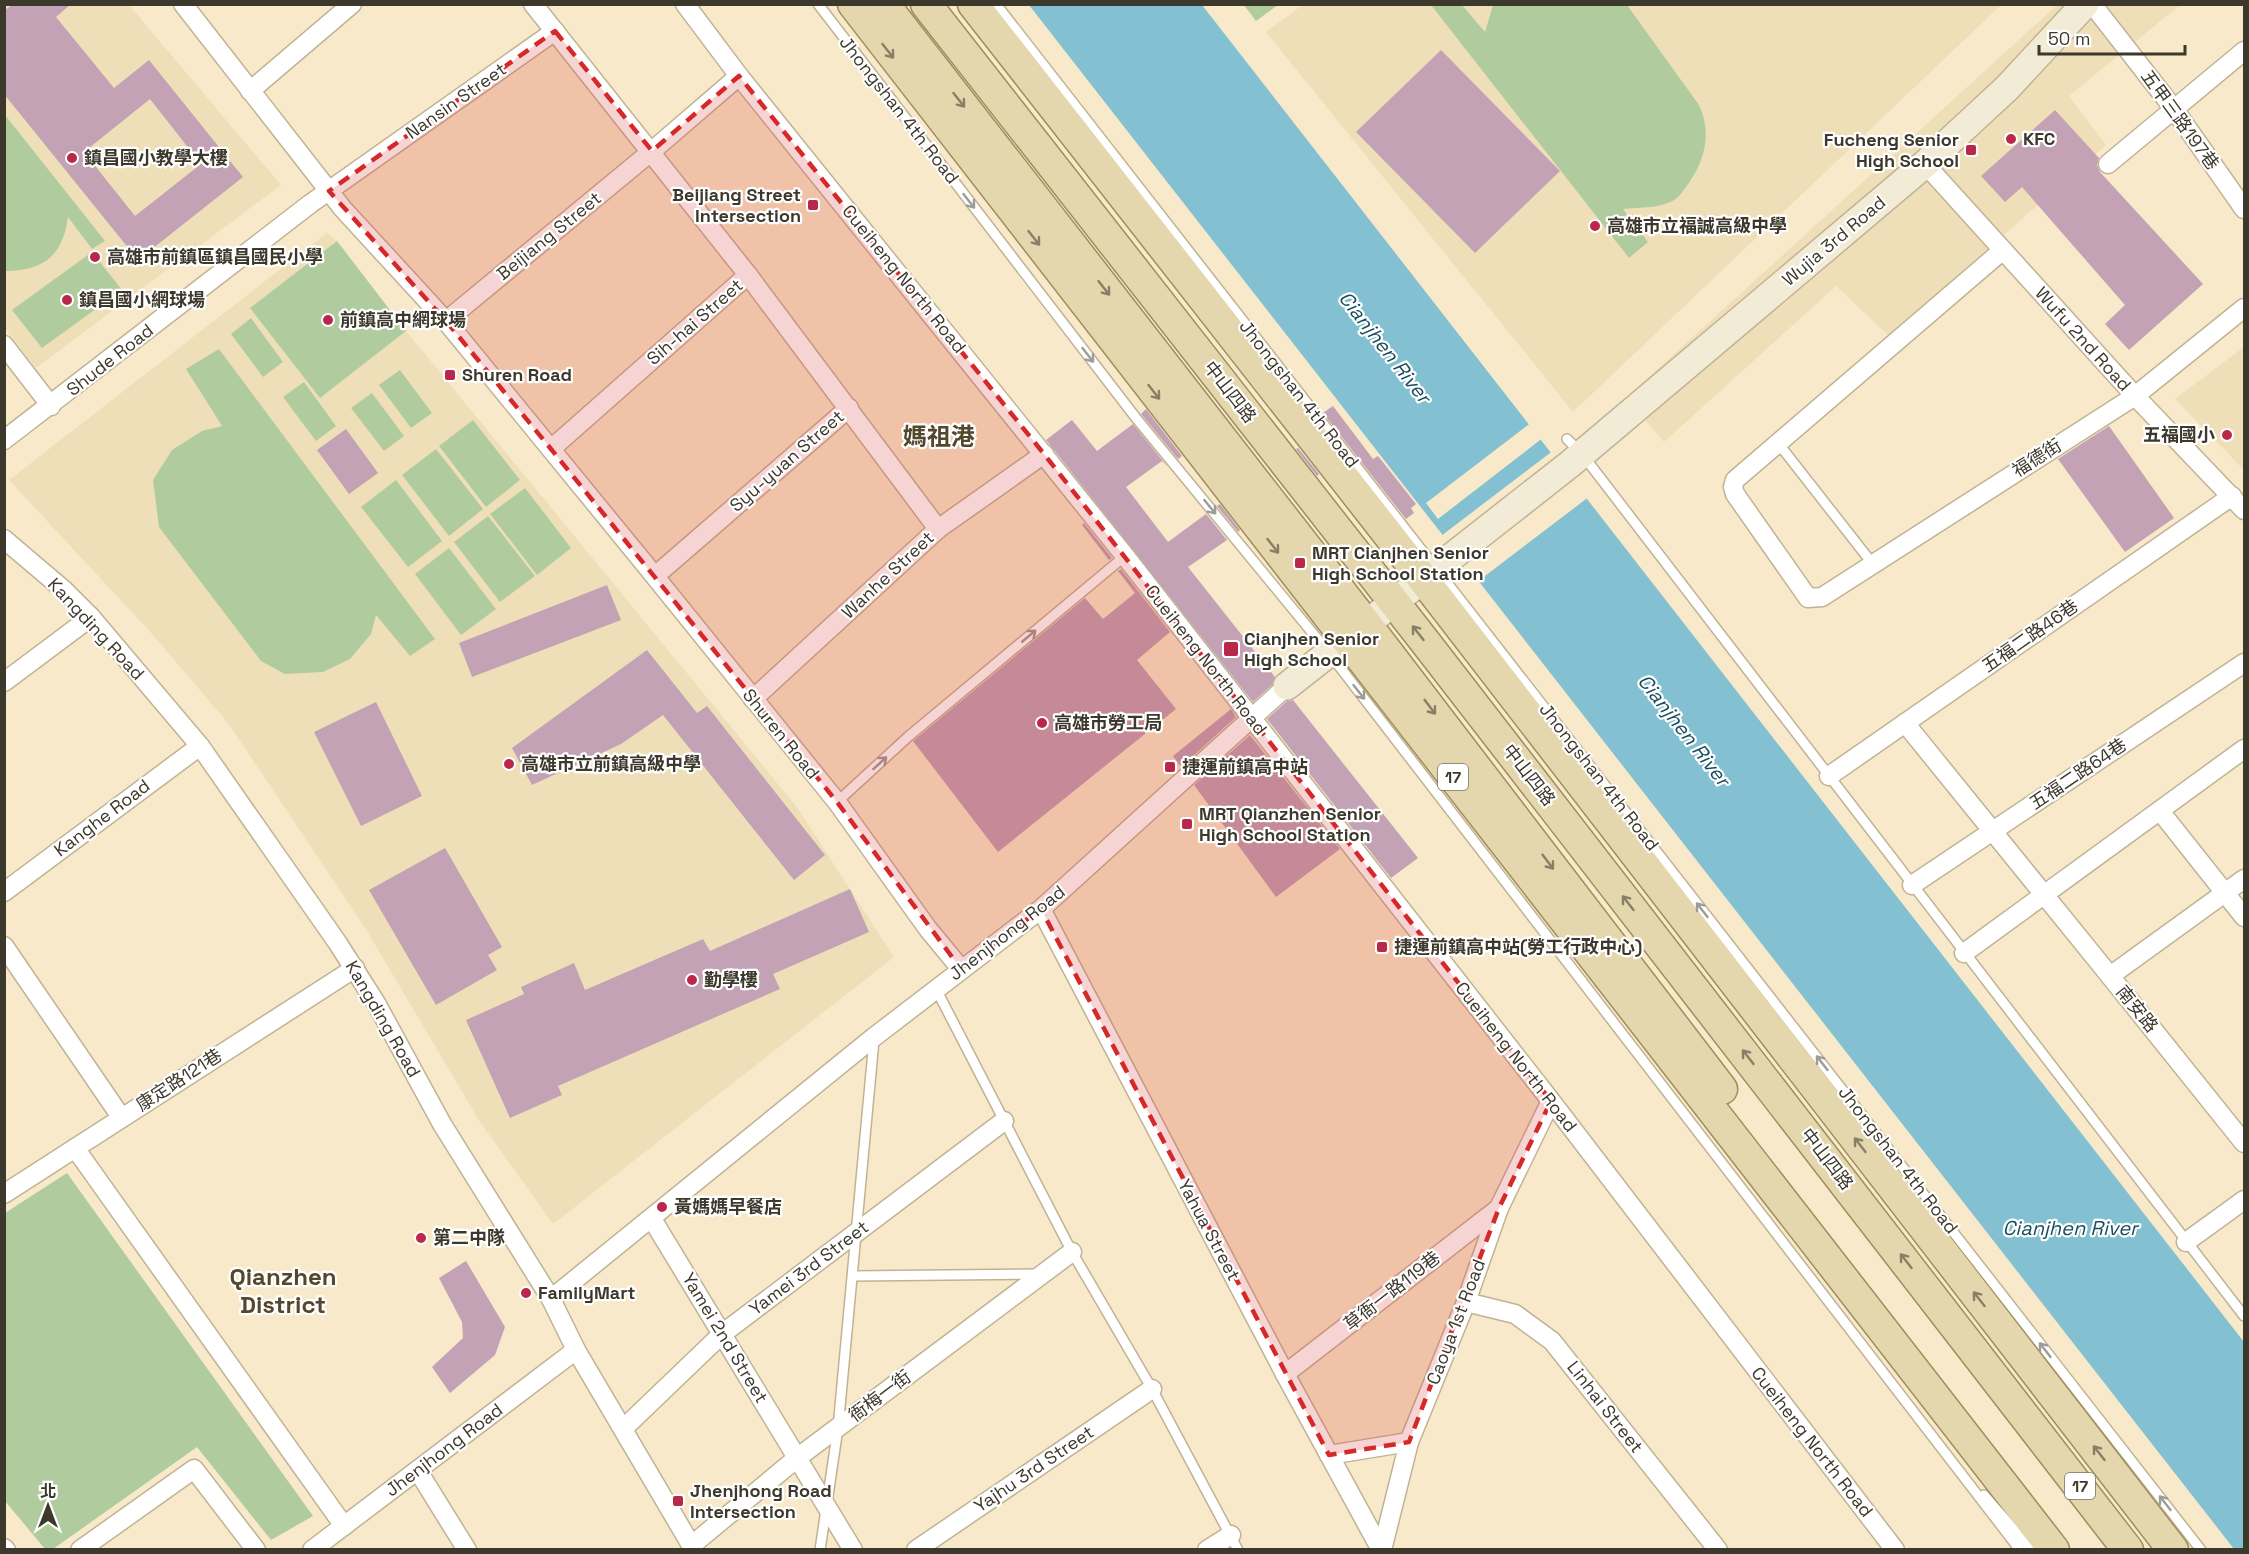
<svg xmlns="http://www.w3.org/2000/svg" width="2249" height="1554" viewBox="0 0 2249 1554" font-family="'Space Grotesk','Noto Sans TC',sans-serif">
<rect width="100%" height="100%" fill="#f7e9c9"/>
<!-- built -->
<g fill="#efdfb8">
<polygon points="1304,4 2001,5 1573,412 1266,32"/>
<polygon points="5,5 129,5 281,185 36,368 5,328"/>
<polygon points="2057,5 2180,5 2069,96 2106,145 1889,336 1836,286 1664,442 1626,398"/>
<polygon points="327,233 337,241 406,331 796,806 894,957 553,1224 480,1122 367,931 228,723 153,635 9,480"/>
<polygon points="2244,347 2244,470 2175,399"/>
</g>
<!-- green -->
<g fill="#b0cc9f">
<polygon points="1244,5 1278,5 1256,21"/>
<path d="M 1431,5 L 1462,5 L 1485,32 L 1493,5 L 1627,5 L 1699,105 C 1713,134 1704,163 1686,187 C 1683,190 1680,196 1677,198 C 1662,209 1640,207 1623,209 L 1648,242 L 1629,258 Z"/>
<path d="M 4,115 L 5,115 L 105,241 L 92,249 L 68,217 C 63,256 43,271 5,271 Z"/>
<polygon points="337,241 406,331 320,398 250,308"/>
<polygon points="92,252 122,290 42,348 12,310"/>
<polygon points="251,318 283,362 263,377 231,334"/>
<polygon points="219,349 435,639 410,656 376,615 371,634 350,659 323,672 285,674 261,661 159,527 153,480 172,450 202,431 222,426 186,369"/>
<polygon points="400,370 432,413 411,428 379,385"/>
<polygon points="304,382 336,426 316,441 283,397"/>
<polygon points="372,393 404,436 384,451 351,408"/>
<polygon points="473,420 520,480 486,507 439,446"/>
<polygon points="436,449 483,509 449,536 402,475"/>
<polygon points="396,480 442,541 408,567 361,507"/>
<polygon points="525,488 571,548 537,575 490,514"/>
<polygon points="488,516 535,576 500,602 454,542"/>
<polygon points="449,548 496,609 461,635 415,574"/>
<polygon points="67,1173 313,1516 271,1540 197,1447 53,1549 45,1549 5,1501 5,1213"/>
</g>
<!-- water -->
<polygon fill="#82c0d2" points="1029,5 1202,5 2244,1342 2244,1549 2234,1549"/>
<!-- pier -->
<g fill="#f7e9c9">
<polygon points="1532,422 1544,437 1438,519 1426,503"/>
<polygon points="1554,450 1590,496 1477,582 1441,536"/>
</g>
<!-- building -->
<g fill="#c2a2b4" fill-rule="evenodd">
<path d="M 13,4 L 71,4 L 56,17 L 114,88 L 149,60 L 243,177 L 138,260 L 4,94 L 4,11 ZM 150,99 L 201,164 L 135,216 L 84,152 Z"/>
<polygon points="1441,50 1560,171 1475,253 1356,132"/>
<polygon points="2055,110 2099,158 2097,165 2100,172 2203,284 2129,350 2105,324 2125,305 2022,187 2005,202 1981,176"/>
<polygon points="1333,406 1373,459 1378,456 1416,504 1411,508 1414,513 1406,519 1323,413"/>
<polygon points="1146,409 1182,456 1178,459 1141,414"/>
<polygon points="1072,420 1097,451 1133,424 1167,466 1162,461 1126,487 1168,542 1206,514 1227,540 1188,567 1275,677 1272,685 1253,702 1046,440"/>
<polygon points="2109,426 2174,518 2125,552 2058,459"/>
<polygon points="346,429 378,473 349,494 317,450"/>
<polygon points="1298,448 1319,474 1317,476 1296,449"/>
<polygon points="1220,504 1240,530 1238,532 1217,506"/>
<polygon points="1084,523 1112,558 1109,560 1082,525"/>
<polygon points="1121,569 1170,632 1137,660 1176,709 998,852 913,741 1085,598 1103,619 1135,593 1118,571"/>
<polygon points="607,585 621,620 472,677 459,643"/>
<polygon points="647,650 697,713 707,706 825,855 794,880 663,715 621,744 532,785 512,748"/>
<polygon points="1293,700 1418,858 1391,878 1267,719 1287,701"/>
<polygon points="376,702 422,796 361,826 314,732"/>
<polygon points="1231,709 1236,717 1181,767 1173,756"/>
<polygon points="1250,735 1340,849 1276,897 1194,785"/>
<polygon points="445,848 502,947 488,955 497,970 436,1005 369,890"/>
<polygon points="850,889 869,932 773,974 780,989 558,1086 562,1095 510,1118 466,1020 524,994 521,987 574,963 585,990 703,939 710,951"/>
<polygon points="466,1261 505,1327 495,1355 450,1393 432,1367 463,1338 462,1322 439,1278"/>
</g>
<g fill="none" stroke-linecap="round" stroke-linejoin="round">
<!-- service casing -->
<g stroke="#c0b394" stroke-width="12">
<g id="service">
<polyline points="818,4 1136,418 1329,653 2020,1550"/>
<polyline points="996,4 2201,1550"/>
<polyline points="1567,439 1582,454 2244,1316"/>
<polyline points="1778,443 1872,563"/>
<polyline points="837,802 909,736 1125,556"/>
<polyline points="936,989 1072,1252 1152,1389 1238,1550"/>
<polyline points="853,1276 1040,1274"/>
<polyline points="1984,1495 2032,1550"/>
<polyline points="820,1550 838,1428 874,1040"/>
</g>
</g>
<!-- minor casing -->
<g stroke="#c0b394" stroke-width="21">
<g id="minor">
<polyline points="183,4 343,209 446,321 644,563 837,802 928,929 961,969"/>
<polyline points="533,4 748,275 938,529"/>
<polyline points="685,4 739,76 1125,556 1551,1101 1895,1550"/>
<polyline points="2092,4 2174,109 2244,209"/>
<polyline points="250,91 352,4"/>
<polyline points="1925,164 2135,396 2244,510"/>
<polyline points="2108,164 2244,51"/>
<polyline points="2003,250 1735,480 1733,487 1735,494 1808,598 1822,597 2135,396 2244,308"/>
<polyline points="446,321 652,151 739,76"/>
<polyline points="4,345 51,406"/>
<polyline points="4,440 310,204 555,31"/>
<polyline points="551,449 748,275"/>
<polyline points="4,539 64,590 91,617 200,746 337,942 376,1003 442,1124 551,1299 576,1350 694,1550"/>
<polyline points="655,576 849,408"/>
<polyline points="4,682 91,617"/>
<polyline points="753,699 938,529 1044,454"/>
<polyline points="1905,723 2110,976"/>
<polyline points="1829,776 2232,496"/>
<polyline points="2160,811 2244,917"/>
<polyline points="2244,879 2110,976 2244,1143"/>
<polyline points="1912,885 2244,663"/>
<polyline points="4,892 200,746"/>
<polyline points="1041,909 1285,1374 1381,1550"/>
<polyline points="4,946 121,1117"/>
<polyline points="1964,953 2244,749"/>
<polyline points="75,1148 344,1526"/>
<polyline points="4,1194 355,968"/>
<polyline points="652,1219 853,1550"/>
<polyline points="2186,1242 2244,1200"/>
<polyline points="551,1299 874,1037 1041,909 1287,686"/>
<polyline points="1466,1302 1515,1314 1552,1341 1718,1550"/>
<polyline points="1285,1374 1499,1208"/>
<polyline points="624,1428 722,1334 1004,1121"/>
<polyline points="1329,1455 1409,1442"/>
<polyline points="418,1471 467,1550"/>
<polyline points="692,1545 797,1458 1072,1252"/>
<polyline points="4,1548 6,1550"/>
<polyline points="80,1550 194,1469 256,1550"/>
<polyline points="312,1550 576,1350"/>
<polyline points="916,1550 1152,1389"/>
<polyline points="1207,1550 1231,1535"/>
<polyline points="1382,1550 1409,1442 1466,1302 1499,1208 1551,1101"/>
</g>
</g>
<!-- secondary casing -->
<g stroke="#c0b394" stroke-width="30">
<polyline id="secondary" points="1287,686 1570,464 1925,164 2007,88 2085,4"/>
</g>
<!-- primary casing -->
<g stroke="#9e8e5d" stroke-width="33">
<g id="primary">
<polyline points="853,4 2054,1550"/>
<polyline points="884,4 1366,624 1722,1089"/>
<polyline points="926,4 1426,643 2128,1550"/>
<polyline points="973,4 1423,579 2173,1550"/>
</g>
</g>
<!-- service -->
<use href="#service" stroke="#fff" stroke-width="9"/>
<!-- minor -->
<use href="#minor" stroke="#fff" stroke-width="18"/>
<!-- secondary -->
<use href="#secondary" stroke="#f2ebd6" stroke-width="27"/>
<!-- primary -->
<use href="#primary" stroke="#e4d7ae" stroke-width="30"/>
</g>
<!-- one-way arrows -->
<defs><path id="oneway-shaft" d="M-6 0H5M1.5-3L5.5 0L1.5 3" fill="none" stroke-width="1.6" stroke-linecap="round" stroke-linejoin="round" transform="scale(1.5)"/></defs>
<g stroke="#888066">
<use href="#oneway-shaft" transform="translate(888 51) rotate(52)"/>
<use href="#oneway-shaft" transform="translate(959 100) rotate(52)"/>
<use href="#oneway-shaft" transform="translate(1034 238) rotate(52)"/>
<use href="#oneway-shaft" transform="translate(1104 288) rotate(52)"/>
<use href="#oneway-shaft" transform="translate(1154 392) rotate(52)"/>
<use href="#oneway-shaft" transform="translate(1273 546) rotate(52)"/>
<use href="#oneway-shaft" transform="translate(1418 633) rotate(-128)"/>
<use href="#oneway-shaft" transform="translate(1430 707) rotate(53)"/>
<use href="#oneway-shaft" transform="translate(1548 862) rotate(53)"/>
<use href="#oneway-shaft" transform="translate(1628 903) rotate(-128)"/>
<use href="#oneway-shaft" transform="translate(1748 1057) rotate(-128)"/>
<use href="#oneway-shaft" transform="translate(1860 1145) rotate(-128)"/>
<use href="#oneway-shaft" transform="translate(1906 1261) rotate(-128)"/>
<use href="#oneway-shaft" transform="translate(1979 1299) rotate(-128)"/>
<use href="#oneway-shaft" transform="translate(2099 1453) rotate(-128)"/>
</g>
<g stroke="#9e9c96">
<use href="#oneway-shaft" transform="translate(969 201) rotate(52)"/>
<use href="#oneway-shaft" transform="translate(1088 355) rotate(52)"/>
<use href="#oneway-shaft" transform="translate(1210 507) rotate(51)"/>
<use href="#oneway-shaft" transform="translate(1029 636) rotate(-40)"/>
<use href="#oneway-shaft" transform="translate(1359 692) rotate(52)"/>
<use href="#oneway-shaft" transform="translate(880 763) rotate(-42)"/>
<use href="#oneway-shaft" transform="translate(1702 910) rotate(-128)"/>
<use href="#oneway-shaft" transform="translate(1822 1063) rotate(-128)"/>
<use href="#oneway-shaft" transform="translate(2045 1350) rotate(-128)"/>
<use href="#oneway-shaft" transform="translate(2165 1503) rotate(-128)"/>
</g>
<!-- marked area -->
<path fill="#d62828" fill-opacity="0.2" stroke="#d62828" stroke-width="4.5" stroke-dasharray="12 8" stroke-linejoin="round" d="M 555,31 L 652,151 L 739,76 L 1044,454 L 1551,1101 L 1499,1208 L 1409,1442 L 1329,1455 L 1041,909 L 961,969 L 837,802 L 551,449 L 446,321 L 329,191 Z"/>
<!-- markers -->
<g fill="#b9284b" stroke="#fff" stroke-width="2">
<circle cx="2011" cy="139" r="6"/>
<rect x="1965" y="144" width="12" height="12" rx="3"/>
<circle cx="72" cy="158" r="6"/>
<rect x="807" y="199" width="12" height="12" rx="3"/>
<circle cx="1595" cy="226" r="6"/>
<circle cx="95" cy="257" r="6"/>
<circle cx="67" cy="300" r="6"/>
<circle cx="328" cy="320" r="6"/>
<rect x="444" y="369" width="12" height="12" rx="3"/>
<circle cx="2227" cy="435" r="6"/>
<rect x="1294" y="557" width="12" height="12" rx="3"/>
<rect x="1223" y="641" width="16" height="16" rx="3"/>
<circle cx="1042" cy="723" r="6"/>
<circle cx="509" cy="764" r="6"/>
<rect x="1164" y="761" width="12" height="12" rx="3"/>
<rect x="1181" y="818" width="12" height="12" rx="3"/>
<rect x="1376" y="941" width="12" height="12" rx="3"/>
<circle cx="692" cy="980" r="6"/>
<circle cx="662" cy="1207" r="6"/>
<circle cx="421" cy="1238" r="6"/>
<circle cx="526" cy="1293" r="6"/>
<rect x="672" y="1495" width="12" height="12" rx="3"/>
</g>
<g text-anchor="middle" stroke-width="4.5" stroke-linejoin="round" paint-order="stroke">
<!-- shield labels -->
<g fill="#fff" stroke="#77746b" stroke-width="1.5">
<rect x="1438" y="764" width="30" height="26" rx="4.5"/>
<rect x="2065" y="1473" width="30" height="26" rx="4.5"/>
</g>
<g font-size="16" font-weight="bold" fill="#3d382c">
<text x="1453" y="783">17</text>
<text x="2080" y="1492">17</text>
</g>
<!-- street labels -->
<g font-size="18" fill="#3d382c" stroke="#fff">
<text transform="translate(456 101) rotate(-35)" y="6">Nansin Street</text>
<text transform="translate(899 110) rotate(52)" y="6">Jhongshan 4th Road</text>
<text transform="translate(2180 120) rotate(54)" y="6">五甲三路197巷</text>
<text transform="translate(549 236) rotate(-39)" y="6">Beijiang Street</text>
<text transform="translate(1834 241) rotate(-40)" y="6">Wujia 3rd Road</text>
<text transform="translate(904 279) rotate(51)" y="6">Cueiheng North Road</text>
<text transform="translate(695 322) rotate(-41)" y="6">Sih-hai Street</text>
<text transform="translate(2083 339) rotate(48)" y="6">Wufu 2nd Road</text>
<text transform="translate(110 360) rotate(-38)" y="6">Shude Road</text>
<text transform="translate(1230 392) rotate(52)" y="6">中山四路</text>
<text transform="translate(1299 394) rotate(52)" y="6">Jhongshan 4th Road</text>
<text transform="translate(2037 458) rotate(-32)" y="6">福德街</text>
<text transform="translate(787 461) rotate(-41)" y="6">Syu-yuan Street</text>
<text transform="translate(888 575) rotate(-43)" y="6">Wanhe Street</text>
<text transform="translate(96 629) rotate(47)" y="6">Kangding Road</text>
<text transform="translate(2030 636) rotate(-35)" y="6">五福二路46巷</text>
<text transform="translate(1206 660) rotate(52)" y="6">Cueiheng North Road</text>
<text transform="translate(781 734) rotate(51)" y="6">Shuren Road</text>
<text transform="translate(2078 774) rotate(-34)" y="6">五福二路64巷</text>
<text transform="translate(1529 775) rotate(52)" y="6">中山四路</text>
<text transform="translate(1599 777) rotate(52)" y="6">Jhongshan 4th Road</text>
<text transform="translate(102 818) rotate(-37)" y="6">Kanghe Road</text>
<text transform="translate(1007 933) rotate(-38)" y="6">Jhenjhong Road</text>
<text transform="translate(2137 1009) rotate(51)" y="6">南安路</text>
<text transform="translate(383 1019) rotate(60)" y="6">Kangding Road</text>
<text transform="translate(1516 1057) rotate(52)" y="6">Cueiheng North Road</text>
<text transform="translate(179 1080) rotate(-33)" y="6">康定路121巷</text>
<text transform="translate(1827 1159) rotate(52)" y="6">中山四路</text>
<text transform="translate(1898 1160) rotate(52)" y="6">Jhongshan 4th Road</text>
<text transform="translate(1209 1230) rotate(62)" y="6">Yahua Street</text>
<text transform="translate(809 1268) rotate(-37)" y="6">Yamei 3rd Street</text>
<text transform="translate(1392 1291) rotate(-38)" y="6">草衙一路119巷</text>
<text transform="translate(1456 1322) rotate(-69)" y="6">Caoya 1st Road</text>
<text transform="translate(725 1338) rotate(59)" y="6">Yamei 2nd Street</text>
<text transform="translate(880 1396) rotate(-37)" y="6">衙梅一街</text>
<text transform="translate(1605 1407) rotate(52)" y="6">Linhai Street</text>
<text transform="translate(1812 1442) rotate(52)" y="6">Cueiheng North Road</text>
<text transform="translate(444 1450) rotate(-37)" y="6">Jhenjhong Road</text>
<text transform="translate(1034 1469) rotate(-34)" y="6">Yajhu 3rd Street</text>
</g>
<!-- poi labels -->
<g font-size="18" font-weight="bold" fill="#3d382c" stroke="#fff" text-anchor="start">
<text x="2023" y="145">KFC</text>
<text x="1959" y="146" text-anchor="end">Fucheng Senior<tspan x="1959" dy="21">High School</tspan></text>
<text x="84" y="164">鎮昌國小教學大樓</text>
<text x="801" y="201" text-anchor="end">Beijiang Street<tspan x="801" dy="21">Intersection</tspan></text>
<text x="1607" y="232">高雄市立福誠高級中學</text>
<text x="107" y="263">高雄市前鎮區鎮昌國民小學</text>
<text x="79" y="306">鎮昌國小網球場</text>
<text x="340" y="326">前鎮高中網球場</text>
<text x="462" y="381">Shuren Road</text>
<text x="2215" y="441" text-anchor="end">五福國小</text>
<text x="1312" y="559">MRT Cianjhen Senior<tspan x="1312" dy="21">High School Station</tspan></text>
<text x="1244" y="645">Cianjhen Senior<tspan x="1244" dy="21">High School</tspan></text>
<text x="1054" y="729">高雄市勞工局</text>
<text x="521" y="770">高雄市立前鎮高級中學</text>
<text x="1182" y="773">捷運前鎮高中站</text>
<text x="1199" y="820">MRT Qianzhen Senior<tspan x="1199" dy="21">High School Station</tspan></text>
<text x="1394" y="953">捷運前鎮高中站(勞工行政中心)</text>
<text x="704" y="986">勤學樓</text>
<text x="674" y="1213">黃媽媽早餐店</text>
<text x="433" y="1244">第二中隊</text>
<text x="538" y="1299">FamilyMart</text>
<text x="690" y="1497">Jhenjhong Road<tspan x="690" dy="21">Intersection</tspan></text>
</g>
<!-- water labels -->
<g font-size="20" font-style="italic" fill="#194d5b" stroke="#fff">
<text transform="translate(1385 347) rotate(52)" y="7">Cianjhen River</text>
<text transform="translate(1684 730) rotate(52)" y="7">Cianjhen River</text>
<text x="2070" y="1235">Cianjhen River</text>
</g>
<!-- district labels -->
<g font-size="24" font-weight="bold" fill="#53472c" stroke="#fff">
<text x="939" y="445">媽祖港</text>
<text x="283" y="1285">Qianzhen<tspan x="283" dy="28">District</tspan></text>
</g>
</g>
<!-- border -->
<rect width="2249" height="1554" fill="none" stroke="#3d382c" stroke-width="12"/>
<!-- north arrow -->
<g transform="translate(48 1506)" stroke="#ffffff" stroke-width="4.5" paint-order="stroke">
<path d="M0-4.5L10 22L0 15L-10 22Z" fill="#3d382c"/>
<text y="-9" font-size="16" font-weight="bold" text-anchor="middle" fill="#3d382c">北</text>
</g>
<!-- scale -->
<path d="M2039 45v9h146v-9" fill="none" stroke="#3d382c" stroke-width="3"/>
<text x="2048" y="45" font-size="18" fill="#3d382c" stroke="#ffffff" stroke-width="4.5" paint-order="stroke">50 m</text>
</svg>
